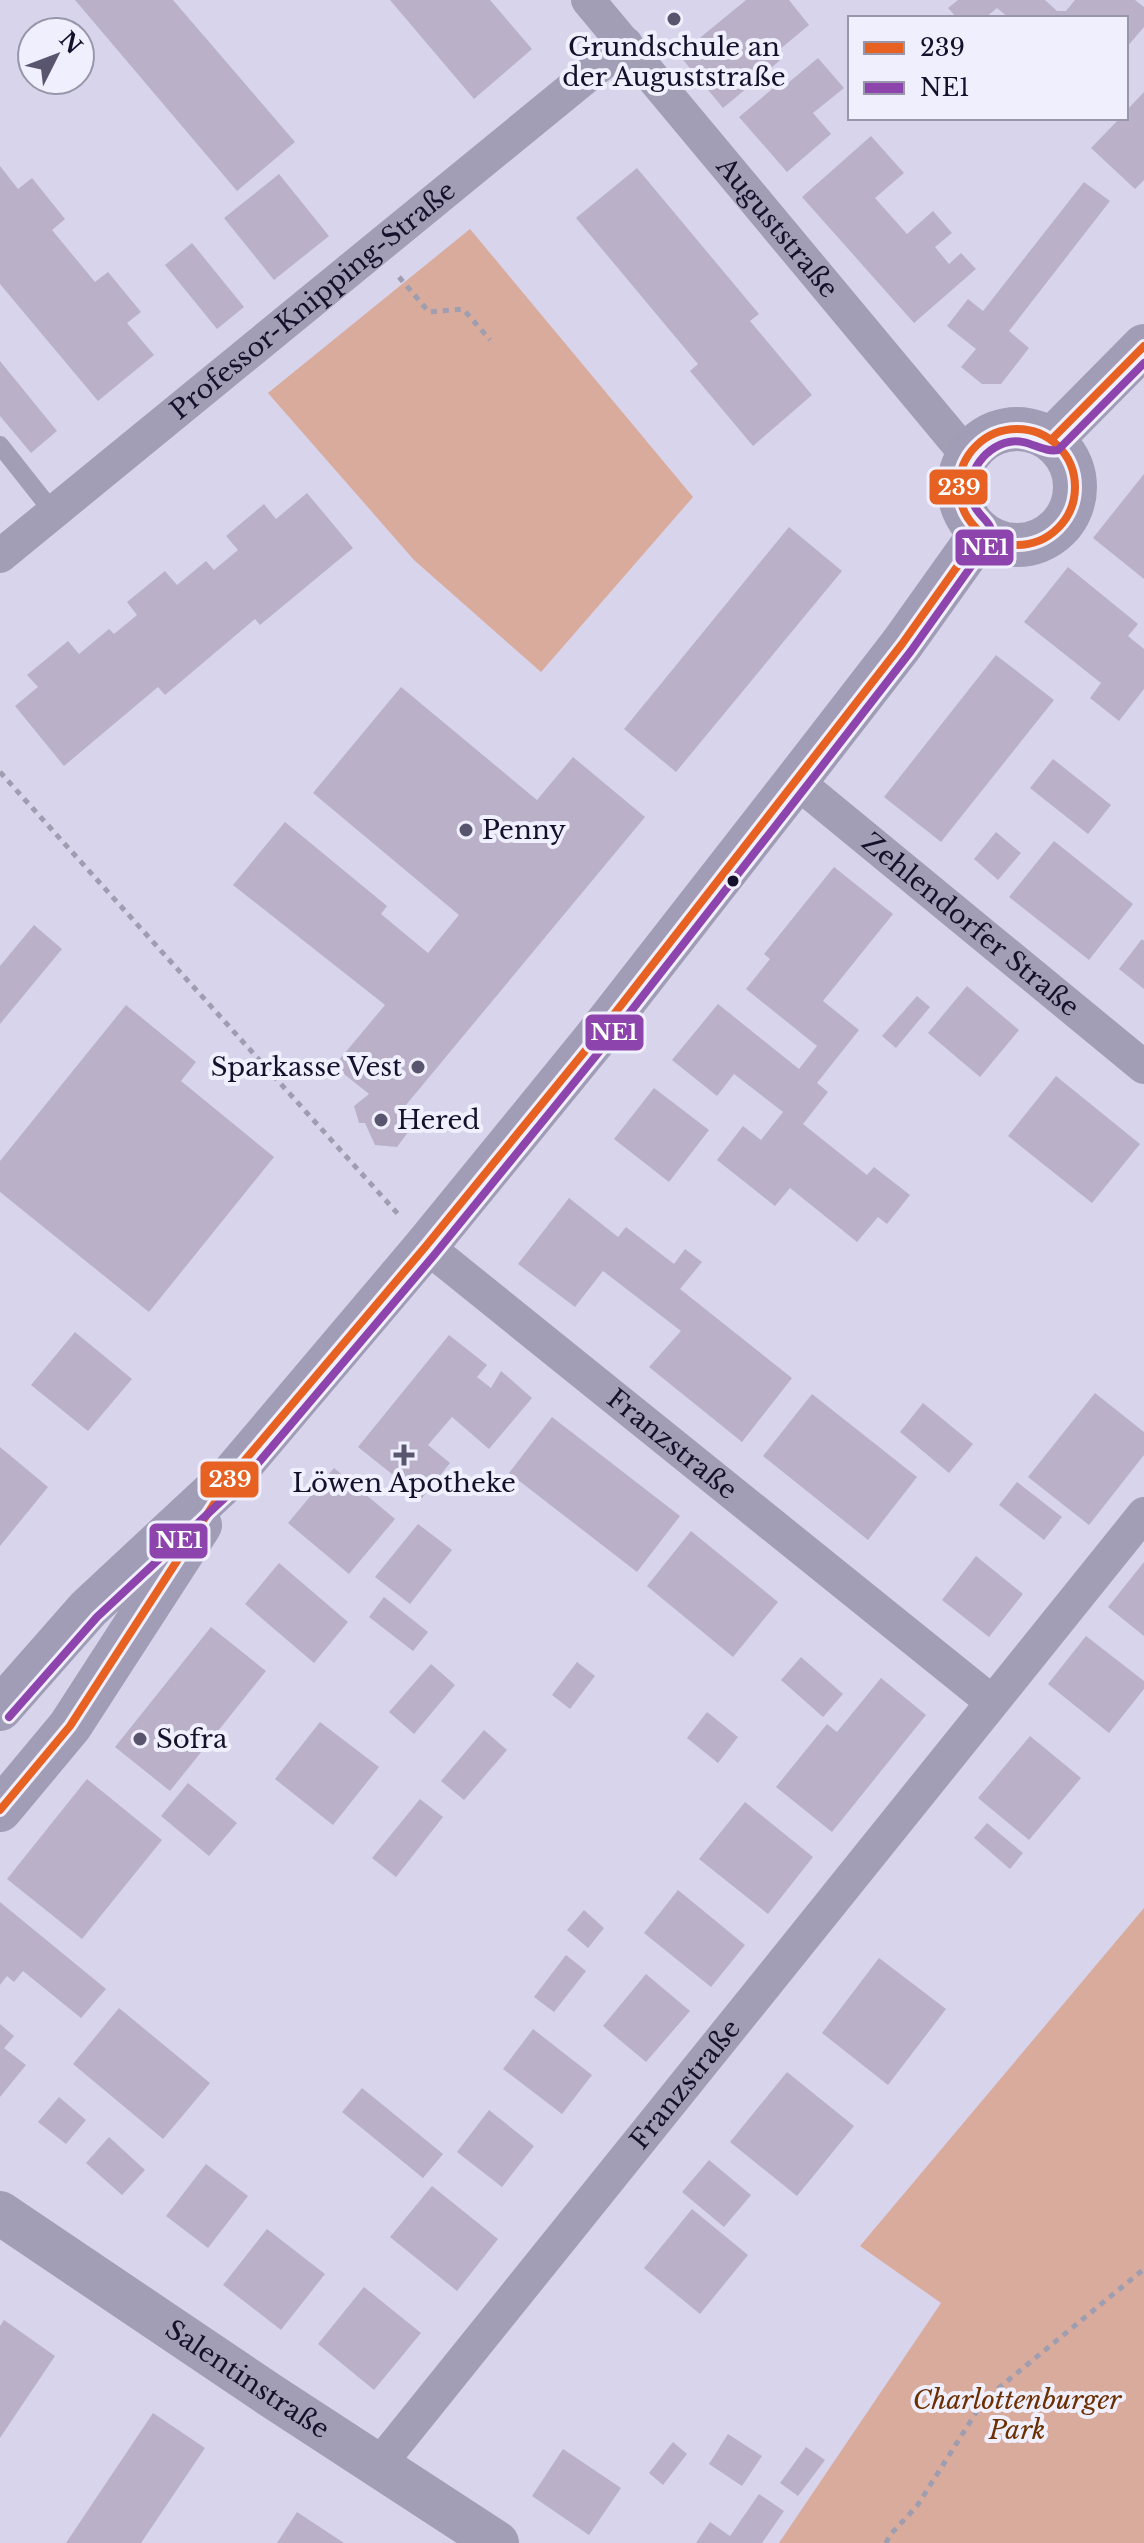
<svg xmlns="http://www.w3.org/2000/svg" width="1144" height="2543" viewBox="0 0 1144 2543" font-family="'Libre Baskerville',serif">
<rect width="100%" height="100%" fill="#d7d4ec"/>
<!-- green -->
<g fill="#d8ab9c">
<polygon points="470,229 693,497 541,672 414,560 268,393"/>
<polygon points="1144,1908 1144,2543 779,2543 941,2303 860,2246"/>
</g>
<!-- building -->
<g fill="#bab1c9">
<polygon points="75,0 173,0 295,142 237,191"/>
<polygon points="390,0 490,0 532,49 474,99"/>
<polygon points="746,0 789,0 809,25 779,50 784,57 723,108 679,55"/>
<polygon points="958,0 1045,0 1057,11 1066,11 1075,0 1135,0 1144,7 1144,27 1126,48 1126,18 1009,18 997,8 985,18 957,18 948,8"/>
<polygon points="818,58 844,88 813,113 831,134 787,172 739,117 784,79 788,83"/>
<polygon points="1144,92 1144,180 1135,189 1091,148 1120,118 1126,118 1126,111"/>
<polygon points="871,136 904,173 875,198 907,234 933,211 952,233 935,247 949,264 961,253 976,269 914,323 802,197"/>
<polygon points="0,166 18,189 32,178 65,219 52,230 95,282 108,272 141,312 127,323 154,355 98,401 0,284"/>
<polygon points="637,168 759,314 750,321 812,395 753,446 690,371 698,364 576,218"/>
<polygon points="279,174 329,236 274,280 224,218"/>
<polygon points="1084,182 1110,201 1009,331 1029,348 1001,384 982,384 961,367 976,349 947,326 968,299 983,311"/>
<polygon points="192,243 244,307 217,329 165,265"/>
<polygon points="0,361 57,431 31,453 0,416"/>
<polygon points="1144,474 1144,579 1093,538"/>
<polygon points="307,493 353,548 260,625 255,619 165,695 158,687 64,766 15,706 38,687 27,675 68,641 79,654 109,629 114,634 137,615 127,602 165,571 177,585 206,561 214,570 238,550 226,536 264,504 276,519"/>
<polygon points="789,527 842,571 676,772 624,729"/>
<polygon points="1068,567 1138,624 1128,636 1144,649 1144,689 1119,721 1090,698 1101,683 1024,622"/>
<polygon points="996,655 1054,700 941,842 884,797"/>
<polygon points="401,687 537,800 573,757 645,817 401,1111 409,1131 397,1147 375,1145 365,1123 359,1123 354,1106 369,1094 334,1066 385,1005 233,885 285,822 387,906 381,914 428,953 459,915 313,793"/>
<polygon points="1053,759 1111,805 1088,834 1030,788"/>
<polygon points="996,832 1021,853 998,880 974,859"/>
<polygon points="1054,841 1133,904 1089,960 1009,897"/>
<polygon points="834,867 893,914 823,1001 859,1030 817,1083 828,1092 803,1124 867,1175 874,1167 910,1195 887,1224 878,1217 857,1242 790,1188 775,1206 717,1160 743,1126 761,1140 783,1112 734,1074 717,1096 672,1060 718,1004 799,1069 817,1046 746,989 770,959 764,954"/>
<polygon points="34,925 62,949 0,1024 0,966"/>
<polygon points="1142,939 1144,941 1144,989 1119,969"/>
<polygon points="967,986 1019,1030 980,1077 928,1033"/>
<polygon points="917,996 930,1007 896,1048 882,1036"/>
<polygon points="126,1005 196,1062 181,1081 274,1157 149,1312 0,1192 0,1161"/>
<polygon points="1056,1076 1140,1144 1092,1203 1008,1136"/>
<polygon points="654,1088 709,1130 669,1182 614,1139"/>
<polygon points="569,1198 618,1237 626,1227 674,1264 685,1249 702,1262 680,1289 792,1378 742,1442 649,1367 681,1331 603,1271 575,1307 518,1264"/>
<polygon points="75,1332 132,1379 88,1431 31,1385"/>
<polygon points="449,1335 487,1365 477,1377 491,1388 501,1371 532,1398 489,1449 452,1417 428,1445 450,1463 422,1498 358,1447"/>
<polygon points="1095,1393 1144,1432 1144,1455 1089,1525 1028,1477"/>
<polygon points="812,1394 917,1477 868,1540 763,1456"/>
<polygon points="923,1403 973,1444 949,1473 900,1432"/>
<polygon points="552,1417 680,1516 637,1572 509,1473"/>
<polygon points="0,1447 48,1487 0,1546"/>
<polygon points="334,1468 395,1519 349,1574 288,1523"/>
<polygon points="1017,1482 1062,1517 1044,1540 999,1505"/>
<polygon points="418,1524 452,1550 410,1604 375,1577"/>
<polygon points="691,1531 778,1602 733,1657 647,1586"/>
<polygon points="976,1556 1023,1594 989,1637 942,1600"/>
<polygon points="1144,1562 1144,1636 1108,1607"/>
<polygon points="279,1563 348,1622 314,1663 245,1604"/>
<polygon points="384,1597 428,1632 413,1651 369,1617"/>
<polygon points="211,1627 266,1671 170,1791 115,1747"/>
<polygon points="1086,1636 1144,1681 1144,1689 1109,1733 1048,1684"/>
<polygon points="801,1657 843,1694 823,1717 781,1680"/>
<polygon points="577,1662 595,1676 570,1709 552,1695"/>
<polygon points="431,1664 455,1685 414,1734 389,1712"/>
<polygon points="881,1678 926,1715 832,1832 776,1787 827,1724 837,1732"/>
<polygon points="707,1712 738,1737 718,1763 687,1738"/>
<polygon points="320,1722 379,1767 333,1825 275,1779"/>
<polygon points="484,1730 507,1750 464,1800 441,1781"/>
<polygon points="1030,1736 1081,1778 1029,1840 978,1798"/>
<polygon points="87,1779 162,1840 82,1939 7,1879"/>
<polygon points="188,1783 237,1823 209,1856 161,1816"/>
<polygon points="420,1799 443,1817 396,1877 372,1858"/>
<polygon points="745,1802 813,1857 768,1914 699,1859"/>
<polygon points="987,1823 1023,1853 1010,1869 974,1838"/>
<polygon points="678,1890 745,1945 711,1987 644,1933"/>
<polygon points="0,1902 106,1989 81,2018 23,1971 14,1982 7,1976 0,1985"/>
<polygon points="584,1910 604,1928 588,1948 567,1930"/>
<polygon points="566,1955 586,1971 554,2012 534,1997"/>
<polygon points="879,1958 946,2009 888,2085 822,2033"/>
<polygon points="646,1974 690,2011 646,2062 603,2026"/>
<polygon points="119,2008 210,2083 163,2139 73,2064"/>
<polygon points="0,2024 14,2036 4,2048 26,2065 0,2097"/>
<polygon points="533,2029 592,2075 562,2114 503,2069"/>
<polygon points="787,2072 854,2126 797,2196 730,2142"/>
<polygon points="362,2088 443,2154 423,2178 342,2112"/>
<polygon points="59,2097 86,2120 66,2144 38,2122"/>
<polygon points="489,2110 534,2146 502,2187 457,2152"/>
<polygon points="109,2137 145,2170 122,2195 86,2163"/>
<polygon points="709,2160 751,2195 724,2227 682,2192"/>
<polygon points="206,2164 248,2196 208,2248 166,2216"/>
<polygon points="432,2186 498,2239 457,2291 390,2237"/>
<polygon points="692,2209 748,2255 700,2314 644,2268"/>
<polygon points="267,2229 325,2274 281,2330 223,2285"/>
<polygon points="364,2287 421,2333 374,2390 318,2344"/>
<polygon points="4,2320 55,2356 0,2438 0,2326"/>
<polygon points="153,2413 205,2448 141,2543 66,2543"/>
<polygon points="728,2434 762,2456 742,2486 709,2464"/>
<polygon points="673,2442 687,2454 663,2485 649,2473"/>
<polygon points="806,2447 825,2460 798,2496 780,2483"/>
<polygon points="563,2449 621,2488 589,2535 532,2496"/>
<polygon points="759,2494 784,2511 762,2543 696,2543 710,2522 730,2536"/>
<polygon points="297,2512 344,2543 277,2543"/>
</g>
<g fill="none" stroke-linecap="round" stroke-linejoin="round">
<!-- path -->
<g stroke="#9f9db0" stroke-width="5" stroke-dasharray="6 6" stroke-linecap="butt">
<polyline points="399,277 429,312 463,309 490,340"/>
<polyline points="0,772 398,1214"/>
<polyline points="886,2543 890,2535 917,2506 984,2400 1144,2269"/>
</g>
<!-- service -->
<polyline stroke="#a19eb5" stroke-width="18" points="0,445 53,512"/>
<!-- minor -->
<g stroke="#a19eb5" stroke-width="34">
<path id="s1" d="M 588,0 L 967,455"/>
<path id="s2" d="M 0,556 L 626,44"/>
<path id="s3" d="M 796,781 L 1144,1067"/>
<path id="s4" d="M 426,1246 L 992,1702"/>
<path id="s5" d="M 378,2466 L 1144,1514"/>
</g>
<!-- tertiary -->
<path stroke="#a19eb5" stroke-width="44" id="s6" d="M 0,2213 L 270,2395 L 497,2543"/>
<!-- secondary -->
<g stroke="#a19db6" stroke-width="44">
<circle cx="1017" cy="487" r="58"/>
<polyline points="1052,439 1144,346"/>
<polyline points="0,1709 88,1609 234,1473 426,1246 594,1040 796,781 902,644 981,533"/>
<polyline points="0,1810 70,1726 200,1525"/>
</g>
<!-- bus-1 casing -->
<g stroke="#f0effe" stroke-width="14">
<g id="bus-1">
<circle cx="1017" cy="487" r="58"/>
<polyline points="1052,439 1144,346"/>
<polyline points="0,1810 70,1726 234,1473 426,1246 594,1040 902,644 981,533"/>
</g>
</g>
<!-- bus-2 casing -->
<g stroke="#f0effe" stroke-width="14">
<path id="bus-2" d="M 9,1717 L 97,1617 L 243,1481 L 435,1254 L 603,1047 L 805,788 L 911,651 L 992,537 C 993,522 979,517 974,505 C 961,479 983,447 1009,442 C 1029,438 1041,453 1058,450 L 1144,363"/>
</g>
<!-- bus-1 -->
<use href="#bus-1" stroke="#e76122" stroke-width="8"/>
<!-- bus-2 -->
<use href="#bus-2" stroke="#8e44ad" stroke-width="8"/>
</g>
<!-- markers -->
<g fill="#59556f" stroke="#f0effe" stroke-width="3">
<circle cx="674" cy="19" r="8"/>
<circle cx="466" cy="830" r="8"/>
<circle cx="418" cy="1067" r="8"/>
<circle cx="381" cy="1120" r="8"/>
<path d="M400 1443h8v8h8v8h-8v8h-8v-8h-8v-8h8z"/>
<circle cx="140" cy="1739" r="8"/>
</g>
<circle fill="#15102b" stroke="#f0effe" stroke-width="3" cx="733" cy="881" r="7"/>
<g text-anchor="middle" stroke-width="8" stroke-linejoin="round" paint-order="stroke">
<!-- poi labels -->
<g font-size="26" fill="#15102b" stroke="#f0effe" text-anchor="start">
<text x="674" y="56" text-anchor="middle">Grundschule an<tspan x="674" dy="30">der Auguststraße</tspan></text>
<text x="482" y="839">Penny</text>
<text x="402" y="1076" text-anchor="end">Sparkasse Vest</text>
<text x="397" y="1129">Hered</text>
<text x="404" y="1492" text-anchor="middle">Löwen Apotheke</text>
<text x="156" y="1748">Sofra</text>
</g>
<!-- street labels -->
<g font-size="26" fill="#15102b" stroke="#f0effe">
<text dy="9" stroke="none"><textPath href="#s1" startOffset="296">Auguststraße</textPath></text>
<text dy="9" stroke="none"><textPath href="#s2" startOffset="404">Professor-Knipping-Straße</textPath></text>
<text dy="9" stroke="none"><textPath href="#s3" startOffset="226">Zehlendorfer Straße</textPath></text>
<text dy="9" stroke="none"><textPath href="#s4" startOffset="316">Franzstraße</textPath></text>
<text dy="9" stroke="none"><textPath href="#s5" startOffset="490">Franzstraße</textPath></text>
<text dy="9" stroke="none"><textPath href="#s6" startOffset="298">Salentinstraße</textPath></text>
</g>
<!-- park labels -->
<g font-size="26" font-style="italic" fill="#6b2f01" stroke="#f0effe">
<text x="1017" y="2409">Charlottenburger<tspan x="1017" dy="30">Park</tspan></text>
</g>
</g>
<g stroke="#f0effe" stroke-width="3">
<rect x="928" y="468" width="61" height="38" rx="8" fill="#e76122"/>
<rect x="954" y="528" width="61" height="39" rx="8" fill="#8e44ad"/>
<rect x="584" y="1013" width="61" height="39" rx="8" fill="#8e44ad"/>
<rect x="199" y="1460" width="61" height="39" rx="8" fill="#e76122"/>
<rect x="148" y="1522" width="61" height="38" rx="8" fill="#8e44ad"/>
</g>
<g font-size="22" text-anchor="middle" font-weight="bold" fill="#fff">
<text x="959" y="495">239</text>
<text x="985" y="555">NE1</text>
<text x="614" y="1040">NE1</text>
<text x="230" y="1487">239</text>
<text x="179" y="1548">NE1</text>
</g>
<!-- legend -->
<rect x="848" y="16" width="280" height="104" fill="#f0effe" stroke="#9896aa" stroke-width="2"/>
<rect x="864" y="42" width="40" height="12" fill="#e76122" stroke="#9896aa" stroke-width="2"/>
<text x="920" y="56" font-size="24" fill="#15102b">239</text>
<rect x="864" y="82" width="40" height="12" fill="#8e44ad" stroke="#9896aa" stroke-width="2"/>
<text x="920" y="96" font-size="24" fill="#15102b">NE1</text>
<!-- north arrow -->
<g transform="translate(56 56) rotate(48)"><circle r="38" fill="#f0effe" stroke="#9896aa" stroke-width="2"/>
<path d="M0-6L14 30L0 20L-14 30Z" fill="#59556f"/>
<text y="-12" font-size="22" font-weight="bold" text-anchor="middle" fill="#15102b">N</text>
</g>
</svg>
